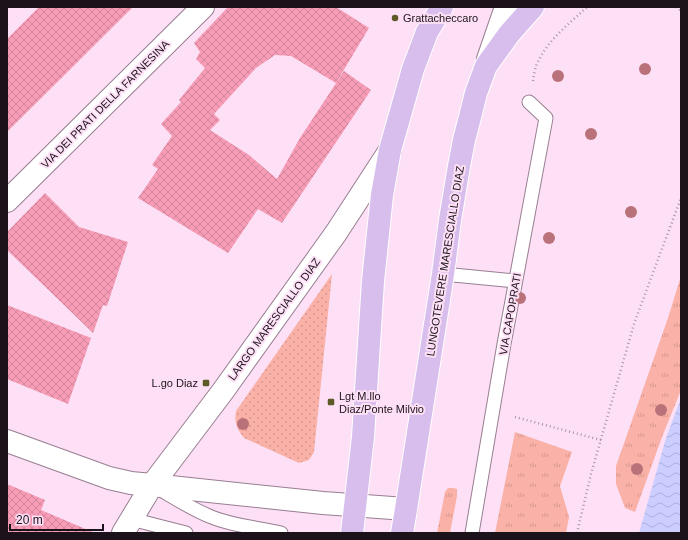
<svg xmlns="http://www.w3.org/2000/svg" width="688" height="540" viewBox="0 0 688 540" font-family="Arial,sans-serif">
<defs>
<pattern id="grass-tufts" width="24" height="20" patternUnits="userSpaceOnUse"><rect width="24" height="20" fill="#fab1a7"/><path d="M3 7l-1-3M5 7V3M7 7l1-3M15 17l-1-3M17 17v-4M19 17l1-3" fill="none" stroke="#d6978f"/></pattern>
<pattern id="park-dots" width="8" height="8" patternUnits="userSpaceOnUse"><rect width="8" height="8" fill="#fab1a7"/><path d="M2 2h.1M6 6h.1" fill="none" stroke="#d6978f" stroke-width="1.8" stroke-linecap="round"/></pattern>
<pattern id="water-waves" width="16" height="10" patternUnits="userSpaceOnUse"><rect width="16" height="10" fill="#cbceff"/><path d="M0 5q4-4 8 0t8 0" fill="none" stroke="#aeb0da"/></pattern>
<pattern id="building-cross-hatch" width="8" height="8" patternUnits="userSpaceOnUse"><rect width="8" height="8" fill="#f79cb6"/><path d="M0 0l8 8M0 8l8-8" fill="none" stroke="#d3869c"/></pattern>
</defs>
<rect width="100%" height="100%" fill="#fde0f5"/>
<!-- grass -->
<g fill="url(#grass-tufts)">
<polygon points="681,276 681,390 662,437 635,512 625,508 616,484 616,466 668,318"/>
<polygon points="515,432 572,452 560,486 569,517 566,533 495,533"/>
<polygon points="448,488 453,488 457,489 457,496 450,533 437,533 445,492"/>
</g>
<!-- park -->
<path fill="url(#park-dots)" d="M 332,274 L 314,452 L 309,460 L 299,463 L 244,438 C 237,429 234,423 236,411 Z"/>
<!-- water -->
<polygon fill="url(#water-waves)" points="681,398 681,533 639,533 666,438"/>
<!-- building -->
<g fill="url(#building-cross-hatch)">
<polygon points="39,7 133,7 7,132 7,39"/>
<polygon points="228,7 336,7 369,28 336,83 291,56 275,55 256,68 214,114 220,120 210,130 249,155 277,179 300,138 344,71 371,90 282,223 258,209 228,253 138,198 158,169 152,165 172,136 161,124 181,102 179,100 205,68 196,59 200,52 194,43"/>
<polygon points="45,193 79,227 128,242 107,306 103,305 93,333 7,250 7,232"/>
<polygon points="7,305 91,338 68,404 7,379"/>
<polygon points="7,484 45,500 41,510 95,533 7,533"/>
</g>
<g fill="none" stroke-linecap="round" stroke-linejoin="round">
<!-- service casing -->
<g stroke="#987e91" stroke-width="15">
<g id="service">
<polyline points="443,274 515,281"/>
<path d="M 161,490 C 178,500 195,511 214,518 C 235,526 259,528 281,533"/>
<polyline points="131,519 186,533"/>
<polyline points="472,533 504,344 546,118 529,102"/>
</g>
</g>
<!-- minor casing -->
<g stroke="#987e91" stroke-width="24">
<g id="minor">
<polyline points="7,201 203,7"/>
<polyline points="7,441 109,478 131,483 152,485"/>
</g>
</g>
<!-- tertiary casing -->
<g stroke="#987e91" stroke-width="24">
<g id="tertiary">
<polyline points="488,59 506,7"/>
<polyline points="152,485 323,503 406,509"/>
<polyline points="123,533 152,485 223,391 336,233 390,150"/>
</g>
</g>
<!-- primary casing -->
<g stroke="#fff" stroke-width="24">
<g id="primary">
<polyline points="352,533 363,437 373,281 382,195 390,150 413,69 427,32 442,7"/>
<polyline points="402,533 406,509 443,274 450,220 459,166 464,140 470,117 476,93 486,66 509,34 533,7"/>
</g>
</g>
<!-- path -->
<g stroke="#aa95a4" stroke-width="2.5" stroke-dasharray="1 3" stroke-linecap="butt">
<polyline points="676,7 681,11"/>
<path d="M 533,81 C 534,74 535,66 539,60 C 549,39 570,23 587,7"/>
<polyline points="515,417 601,440"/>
<polyline points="577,533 591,474 634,324 681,198"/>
</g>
<!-- service -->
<use href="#service" stroke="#fff" stroke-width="13"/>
<!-- minor -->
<use href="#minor" stroke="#fff" stroke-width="22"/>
<!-- tertiary -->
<use href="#tertiary" stroke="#fff" stroke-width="22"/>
<!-- primary -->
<use href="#primary" stroke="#d8beed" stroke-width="22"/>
</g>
<!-- trees -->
<g fill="#ba727a">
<circle cx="645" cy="69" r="6"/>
<circle cx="558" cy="76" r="6"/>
<circle cx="591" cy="134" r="6"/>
<circle cx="631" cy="212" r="6"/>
<circle cx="549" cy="238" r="6"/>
<circle cx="520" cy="298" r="6"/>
<circle cx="661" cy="410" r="6"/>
<circle cx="243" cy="424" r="6"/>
<circle cx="637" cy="469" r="6"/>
</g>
<!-- markers -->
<g fill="#5d5a26" stroke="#fde0f5" stroke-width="1.5">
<circle cx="395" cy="18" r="4"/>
<rect x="202" y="379" width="8" height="8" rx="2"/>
<rect x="327" y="398" width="8" height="8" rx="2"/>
</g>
<g text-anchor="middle" stroke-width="4" stroke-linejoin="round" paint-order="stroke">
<!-- poi labels -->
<g font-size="11" fill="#1c131a" stroke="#fde0f5" text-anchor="start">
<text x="403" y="22">Grattacheccaro</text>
<text x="198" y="387" text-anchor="end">L.go Diaz</text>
<text x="339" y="400">Lgt M.llo<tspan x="339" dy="13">Diaz/Ponte Milvio</tspan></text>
</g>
<!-- street labels -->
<g font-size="11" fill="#1c131a" stroke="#fde0f5">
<text transform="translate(105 104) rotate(-45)" y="4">VIA DEI PRATI DELLA FARNESINA</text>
<text transform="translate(445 261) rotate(-81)" y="4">LUNGOTEVERE MARESCIALLO DIAZ</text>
<text transform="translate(510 314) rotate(-80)" y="4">VIA CAPOPRATI</text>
<text transform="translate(274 319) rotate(-54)" y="4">LARGO MARESCIALLO DIAZ</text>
</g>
</g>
<!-- border -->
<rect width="688" height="540" fill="none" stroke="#1c131a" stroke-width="16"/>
<!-- scale -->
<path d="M10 524v6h93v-6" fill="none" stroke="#1c131a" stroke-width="2"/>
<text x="16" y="524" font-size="12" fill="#1c131a" stroke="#fde0f5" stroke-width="3" paint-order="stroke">20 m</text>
</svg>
